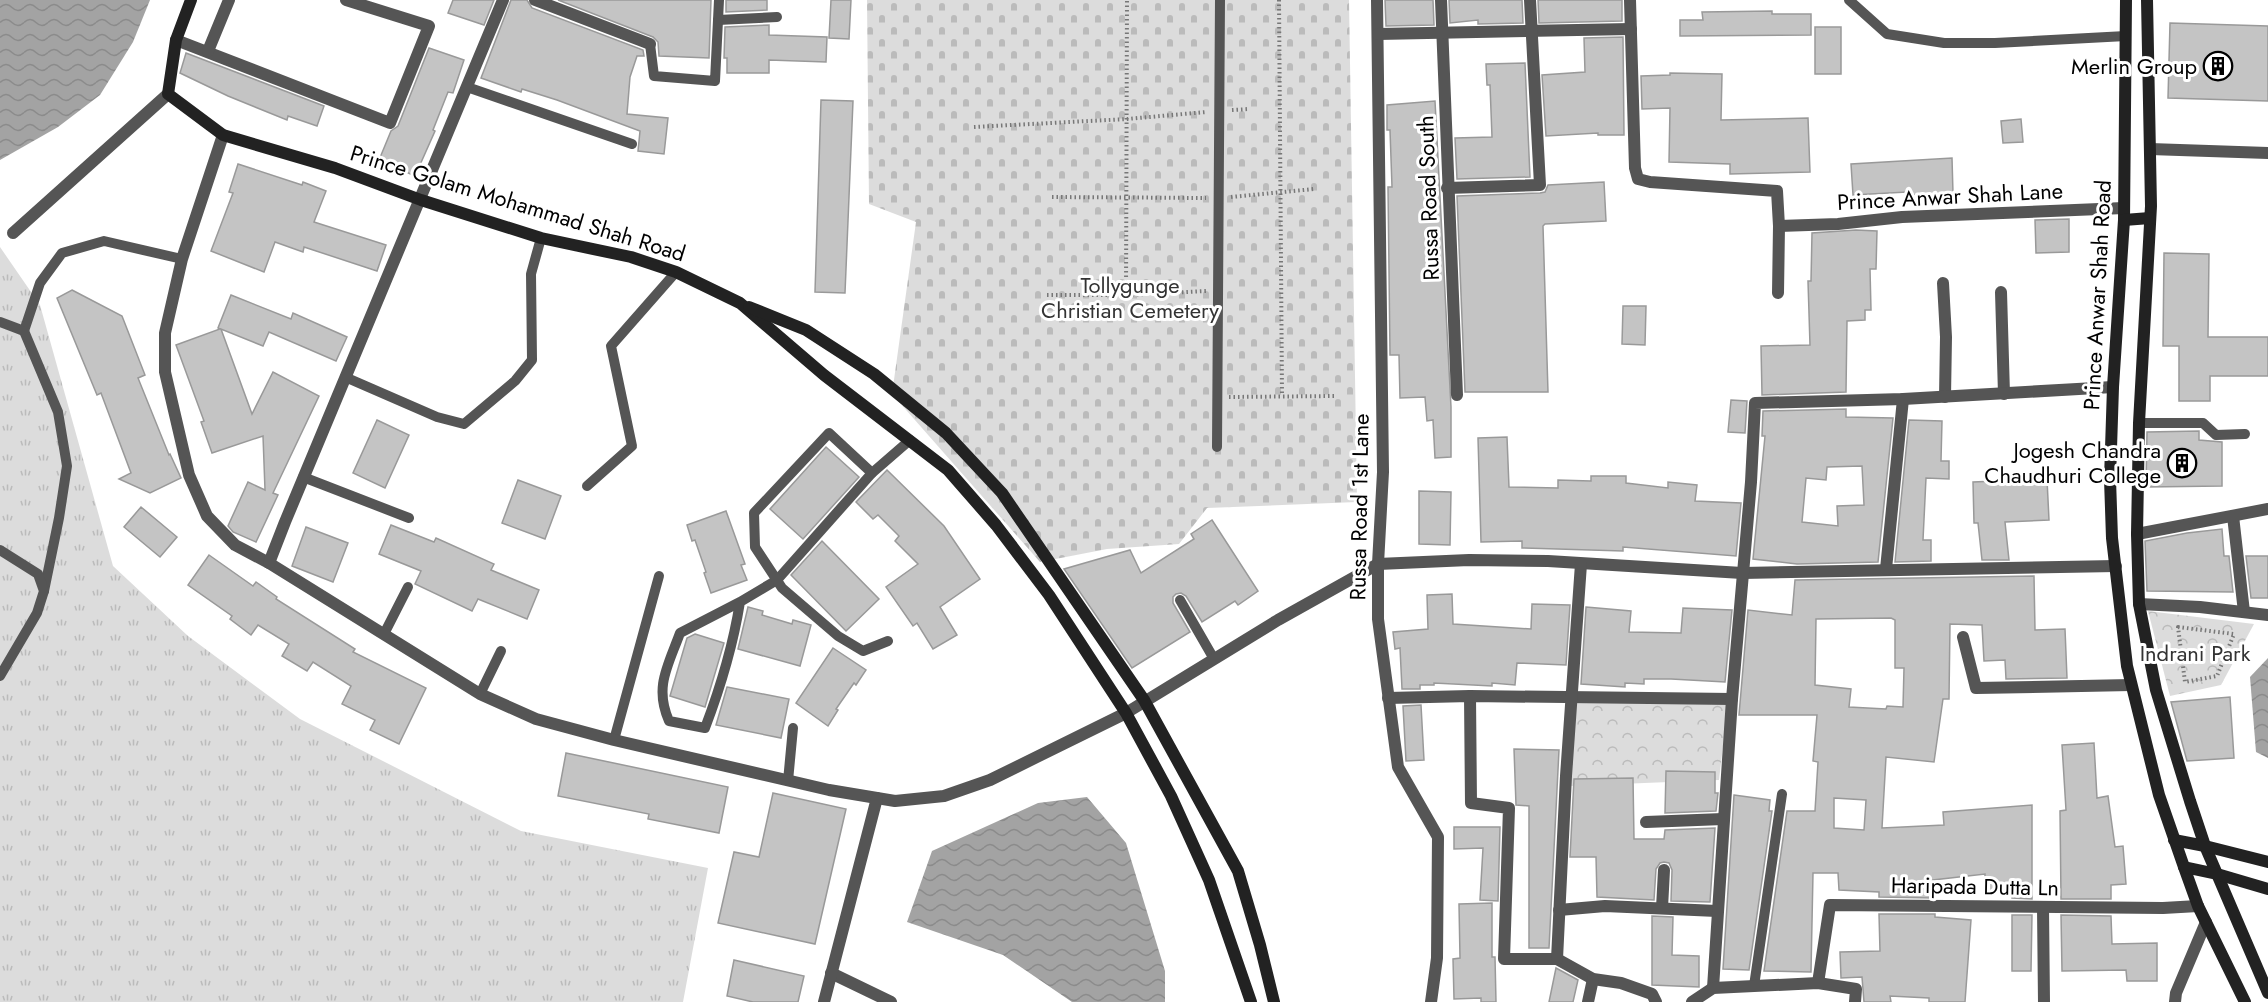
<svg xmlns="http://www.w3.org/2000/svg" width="2268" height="1002" viewBox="0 0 2268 1002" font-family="Jost,sans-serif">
<defs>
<pattern id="grass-tufts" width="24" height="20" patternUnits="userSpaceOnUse" patternTransform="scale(1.5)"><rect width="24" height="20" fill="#dcdcdc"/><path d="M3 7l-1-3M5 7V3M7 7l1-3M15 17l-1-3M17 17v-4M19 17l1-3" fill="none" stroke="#bbb"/></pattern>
<pattern id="cemetery-stones" width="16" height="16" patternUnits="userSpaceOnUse" patternTransform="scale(1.5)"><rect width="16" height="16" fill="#dcdcdc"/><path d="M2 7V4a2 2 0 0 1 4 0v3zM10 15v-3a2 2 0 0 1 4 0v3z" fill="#bbb"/></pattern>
<pattern id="park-crowns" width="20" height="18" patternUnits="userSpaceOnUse" patternTransform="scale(1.5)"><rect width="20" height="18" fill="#dcdcdc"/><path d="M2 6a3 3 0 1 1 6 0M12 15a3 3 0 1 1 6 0" fill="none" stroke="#bbb"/></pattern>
<pattern id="water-waves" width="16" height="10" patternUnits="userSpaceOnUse" patternTransform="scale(1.5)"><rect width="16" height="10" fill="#a3a3a3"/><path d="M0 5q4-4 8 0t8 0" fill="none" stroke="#8b8b8b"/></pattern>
</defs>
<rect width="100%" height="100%" fill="#fff"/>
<!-- grass -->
<polygon fill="url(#grass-tufts)" points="0,247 40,305 113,566 188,636 300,719 521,831 708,868 683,1002 0,1002"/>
<!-- cemetery -->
<polygon fill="url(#cemetery-stones)" points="867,0 1349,0 1357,502 1207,508 1179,544 1107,549 1040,562 892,394 916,222 869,204"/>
<!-- park -->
<g fill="url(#park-crowns)">
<polygon points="2148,611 2254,624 2221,685 2170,696"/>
<polygon points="1576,701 1728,703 1719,780 1570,786"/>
</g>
<!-- water -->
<g fill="url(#water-waves)">
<polygon points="0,0 150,0 133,42 100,95 58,127 0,160"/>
<polygon points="2268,658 2268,758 2256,752 2250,677"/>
<polygon points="1087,797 1126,843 1165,971 1165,1002 1072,1002 1003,955 907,922 932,851 1038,803"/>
</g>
<!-- building -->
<g fill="#c4c4c4" stroke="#999" stroke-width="1.5" fill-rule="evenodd">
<polygon points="453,0 494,0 484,25 448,13"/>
<polygon points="511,0 527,0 532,8 643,50 644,56 637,56 630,77 627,114 668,118 664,154 638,151 640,131 557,100 522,89 521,92 481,78"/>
<polygon points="558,0 711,0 709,58 659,56 658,42 653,37"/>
<polygon points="726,0 767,0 767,10 726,12"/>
<polygon points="831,0 851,0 849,39 829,38"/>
<polygon points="1385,0 1433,0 1434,25 1386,26"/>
<polygon points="1449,0 1522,0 1523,23 1478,24 1478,20 1450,23"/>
<polygon points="1538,0 1622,0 1622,21 1539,23"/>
<polygon points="1772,11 1772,14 1811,14 1811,35 1680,36 1680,20 1703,20 1702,12"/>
<polygon points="2170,23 2268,26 2268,101 2168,98"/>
<polygon points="769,25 769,35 827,37 826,62 769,60 769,73 727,73 727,58 724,58 725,27"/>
<rect x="1815" y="27" width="26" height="47"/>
<polygon points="1623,37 1624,135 1598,135 1598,133 1546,136 1542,75 1585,72 1584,38"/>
<polygon points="429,48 464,60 453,93 448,92 433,130 435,131 415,176 379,160 391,131 398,126"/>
<polygon points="186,53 324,106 317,126 288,116 287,120 228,96 180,73"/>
<polygon points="1525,63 1530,177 1457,179 1455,138 1492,137 1490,85 1487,85 1486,64"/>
<polygon points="1670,73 1722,74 1721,120 1808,118 1810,172 1730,174 1730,164 1669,162 1670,108 1642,109 1641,76 1670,75"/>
<polygon points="821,100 853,101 845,293 815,292"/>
<polygon points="1435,101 1451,407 1451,457 1435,458 1433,420 1427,421 1425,397 1400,398 1399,355 1390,355 1388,187 1392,187 1390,130 1387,130 1387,105"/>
<polygon points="2021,119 2023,142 2003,143 2001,121"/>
<polygon points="1952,158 1953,193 1908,195 1907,192 1853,195 1851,164"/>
<polygon points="238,164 302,185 303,182 326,191 314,222 386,245 377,271 304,247 303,252 275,242 264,272 211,251 233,193 229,192"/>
<polygon points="1604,182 1606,221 1545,224 1543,226 1548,392 1465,392 1457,196 1540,193 1545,192 1548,185"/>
<polygon points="2069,219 2069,252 2036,253 2035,220"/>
<polygon points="1856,230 1877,231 1876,269 1870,269 1871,310 1865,310 1865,320 1847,321 1846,392 1762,395 1761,346 1810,345 1808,281 1811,281 1812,233"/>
<polygon points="2164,253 2209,254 2208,337 2268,337 2268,376 2210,376 2210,401 2179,401 2179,346 2163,346"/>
<polygon points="72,290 122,316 145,375 138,378 169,455 170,454 181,478 150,493 119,479 131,473 101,393 97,395 57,298"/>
<polygon points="231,295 291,319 293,313 347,337 336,361 269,332 263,346 221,329 252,414 273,372 319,396 273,493 278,495 256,542 233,532 228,526 248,482 265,490 263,436 212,453 201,422 204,421 176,345 220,329 218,328"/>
<polygon points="1623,306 1646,306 1645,345 1622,344"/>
<polygon points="1731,400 1747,401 1745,433 1728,432"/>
<path d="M 1846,409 L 1846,417 L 1893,418 L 1878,562 L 1797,564 L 1753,559 L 1765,436 L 1762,436 L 1763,411 ZM 1862,466 L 1864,505 L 1837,506 L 1838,526 L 1802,522 L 1806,478 L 1826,480 L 1827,467 Z"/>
<polygon points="377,420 409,435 385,488 353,473"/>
<polygon points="1909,420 1942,421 1941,461 1949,461 1949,479 1926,478 1923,540 1931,540 1931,561 1895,562"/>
<polygon points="2199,431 2199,440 2222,442 2222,486 2146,487 2147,432"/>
<polygon points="1507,437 1509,487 1558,488 1558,480 1591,481 1591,476 1626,476 1626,483 1668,488 1668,482 1697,485 1695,501 1741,503 1736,556 1623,547 1623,551 1522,548 1522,541 1481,542 1478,438"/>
<polygon points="826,447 859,477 803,539 770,509"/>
<polygon points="887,470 944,526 980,579 940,607 957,635 933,649 917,623 913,626 886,587 918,564 895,541 899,536 878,515 873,519 856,502"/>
<polygon points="2047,479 2049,520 2005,522 2009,560 1982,560 1978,523 1974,523 1973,482"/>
<polygon points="518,480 561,496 545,539 502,523"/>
<polygon points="1419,491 1451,492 1450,545 1419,544"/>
<polygon points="141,507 177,537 160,557 124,527"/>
<polygon points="726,511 745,564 741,565 747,580 711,593 704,573 706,572 695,540 692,541 687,525"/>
<polygon points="1212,520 1258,591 1238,605 1235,601 1202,622 1186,596 1181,593 1176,594 1173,597 1173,603 1190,632 1132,668 1064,569 1130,550 1141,573 1194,539 1191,534"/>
<polygon points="391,525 434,542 436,538 494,564 491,570 539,590 527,619 478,599 472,611 415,584 421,571 379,554"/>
<polygon points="306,527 348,543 333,582 292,566"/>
<polygon points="2222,529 2224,556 2229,556 2233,592 2147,591 2145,541 2187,533"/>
<polygon points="822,541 879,599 846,631 791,575"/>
<polygon points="209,555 253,586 256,582 277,597 276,599 355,649 353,652 426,688 399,744 370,730 375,720 342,704 351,686 313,662 307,671 282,656 289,644 258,625 251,635 230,619 232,616 188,585"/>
<polygon points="2246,556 2268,556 2268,598 2251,598"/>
<path d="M 2034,576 L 2035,630 L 2065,629 L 2067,678 L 2006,679 L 2005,660 L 1984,661 L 1982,625 L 1950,624 L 1949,699 L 1943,699 L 1934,762 L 1886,757 L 1882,828 L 1944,825 L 1943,812 L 2032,805 L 2032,899 L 2012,898 L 2012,891 L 2005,891 L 2005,890 L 1985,890 L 1985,874 L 1933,880 L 1934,898 L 1879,897 L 1879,892 L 1839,890 L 1838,873 L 1813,873 L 1811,972 L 1764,971 L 1787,811 L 1815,811 L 1818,762 L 1813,761 L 1817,715 L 1739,715 L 1748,610 L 1792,615 L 1795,580 ZM 1891,618 L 1895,620 L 1895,668 L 1904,668 L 1903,707 L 1887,706 L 1886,709 L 1849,707 L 1851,689 L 1815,685 L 1816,619 ZM 1834,798 L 1866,800 L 1864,830 L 1834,828 Z"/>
<polygon points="1452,594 1453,624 1531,629 1532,604 1570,605 1566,665 1517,663 1515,685 1492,683 1492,686 1434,683 1434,685 1420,685 1420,689 1402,689 1400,648 1395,649 1393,632 1428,629 1427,595"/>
<polygon points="748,607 763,611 762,615 792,624 793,620 811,625 800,666 738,649"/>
<polygon points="1586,607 1631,611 1629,632 1681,633 1683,608 1732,610 1725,682 1671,679 1644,679 1644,684 1625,683 1625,687 1581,684"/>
<polygon points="695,634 724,643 705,707 670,696 687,638"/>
<polygon points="833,648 866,670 856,685 854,683 836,709 838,710 828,726 796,703"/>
<polygon points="727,687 789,699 781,738 716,725"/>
<polygon points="2230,697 2234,758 2187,761 2171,702"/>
<polygon points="1421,705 1424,760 1406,761 1403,706"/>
<polygon points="2094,743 2097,798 2108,796 2115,847 2123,846 2126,884 2111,885 2111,899 2061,899 2060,811 2066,810 2062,745"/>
<polygon points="1514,749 1559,750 1549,948 1529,948 1529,806 1516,805"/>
<polygon points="566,753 728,787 719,833 648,819 649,814 558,796"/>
<polygon points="1666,771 1715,772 1715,793 1718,793 1716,811 1665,813"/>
<polygon points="1633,778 1634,839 1664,839 1665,830 1715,828 1710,902 1671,901 1672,870 1669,863 1664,862 1660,863 1656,869 1654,900 1597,897 1596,857 1570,857 1574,779"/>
<polygon points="773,793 846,809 815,944 718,923 734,852 759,857"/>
<polygon points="1734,795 1770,800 1769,811 1772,811 1749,970 1723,969"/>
<polygon points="1454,827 1500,827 1498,901 1480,900 1483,848 1454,849"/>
<polygon points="1492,903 1492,957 1495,957 1496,1002 1481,1002 1481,998 1454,999 1453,959 1460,958 1459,904"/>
<polygon points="1879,914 1935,914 1935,917 1971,920 1965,1002 1929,1002 1929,998 1890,996 1891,1002 1864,1002 1862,977 1841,978 1840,952 1880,951"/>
<polygon points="2012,915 2032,915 2031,971 2012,971"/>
<polygon points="2061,915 2111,916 2112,944 2157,943 2157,981 2127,981 2126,970 2062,971"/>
<polygon points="1652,916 1673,917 1672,955 1699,956 1699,987 1652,985"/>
<polygon points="734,960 804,976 798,1002 753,1002 727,996"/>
<polygon points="1556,968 1578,980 1573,1002 1549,1002"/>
</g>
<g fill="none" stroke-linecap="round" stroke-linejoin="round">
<!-- path -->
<g stroke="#777" stroke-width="4" stroke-dasharray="1.5 3" stroke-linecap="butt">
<polyline points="1279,0 1282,396"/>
<polyline points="1232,110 1249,109"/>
<polyline points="974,127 1127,119 1206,112"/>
<polyline points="1052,197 1206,198"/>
<polyline points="1231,197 1314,189"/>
<polyline points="1047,295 1126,295 1206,291"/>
<polyline points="1126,295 1127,0"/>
<polyline points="1229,397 1337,396"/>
<polygon points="2178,627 2234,634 2217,676 2185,682"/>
</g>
<!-- lane -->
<g stroke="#555" stroke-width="10">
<polyline points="1849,0 1887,34 1944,43 1995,43 2126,36"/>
<polyline points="718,20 777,17"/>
<polyline points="650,44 654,76 715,81 719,0"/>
<polyline points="467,87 632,144"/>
<polyline points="0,322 24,331 40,283 62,253 104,241 182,259"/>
<polyline points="24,331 58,412 67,466 59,518 44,591"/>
<polyline points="345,377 437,417 464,424 515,381 532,360 531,274 541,238"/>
<polyline points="2139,423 2203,423 2216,435 2245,434"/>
<polyline points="1217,447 1220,0"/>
<polyline points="303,477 409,518"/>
<polyline points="587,486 632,446 611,346 676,272"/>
<polyline points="0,550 38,574 44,591 37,613 0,676"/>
<polyline points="1180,600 1214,659"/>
<path d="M 740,602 C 733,646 721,686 705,728 L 669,721 C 654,687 668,666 680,633 L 740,602 L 777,580 L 872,473"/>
<polyline points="384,634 408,587"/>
<polyline points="888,641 863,651 838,636 782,588 755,547 754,513 829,433 872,473 910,440"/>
<polyline points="480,694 501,651"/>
<polyline points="614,740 659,576"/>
<polyline points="788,781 793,728"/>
<polyline points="1754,986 1782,794"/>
</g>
<!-- street -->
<g stroke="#555" stroke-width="12">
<polyline points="535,0 650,44"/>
<polyline points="1377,0 1383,472 1378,564 1378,619 1398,767 1438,837 1437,958 1431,1002"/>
<polyline points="1441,0 1457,395"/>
<polyline points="1630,0 1635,168 1638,179 1650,182 1777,191 1779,226 1778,293"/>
<polyline points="1378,34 1631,29"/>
<polyline points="176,40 390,123 429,26 346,0"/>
<polyline points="208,51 229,0"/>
<polyline points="223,135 182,259 165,333 165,372 189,475 207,516 235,545 269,563 480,694 536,719 614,740 829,790 895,801 944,796 990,780 1126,713 1278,620 1378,564 1469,560 1548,561 1742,573 2116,566"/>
<polyline points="2150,149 2268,153"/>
<polyline points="1447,188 1540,185 1530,0"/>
<polyline points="1779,226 1838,224 1902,217 2124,208"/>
<polyline points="13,233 168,94"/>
<polyline points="1943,283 1946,337 1945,397"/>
<polyline points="2001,292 2004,394"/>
<polyline points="2233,516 2244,612"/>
<polyline points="2137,534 2268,509"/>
<polyline points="269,563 285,522 503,0"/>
<polyline points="1886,569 1903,399"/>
<polyline points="2139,604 2200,607 2268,615"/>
<polyline points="1963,637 1976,688 2131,685"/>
<polyline points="1470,696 1471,803 1509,808 1504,959 1557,959 1593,979 1621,983 1652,994 1656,1002"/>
<polyline points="1388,698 1470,696 1732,699"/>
<polyline points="1646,822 1723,819"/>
<polyline points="1662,908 1664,870"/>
<polyline points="2043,908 2044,1002"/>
<polyline points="1559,910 1605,906 1717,911"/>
<polyline points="1557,959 1566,776 1581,564"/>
<polyline points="831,973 891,1002"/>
<polyline points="1818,983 1830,905 2163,908 2198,906"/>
<polyline points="1713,988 1732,699 1751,482 1755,403 1903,399 2113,387"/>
<polyline points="824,1002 877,798"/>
<polyline points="1588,1002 1593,979"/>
<polyline points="1692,1002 1713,988 1818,983 1856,989 1855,1002"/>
<polyline points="2175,1002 2176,993 2206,922"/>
</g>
<!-- secondary -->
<g stroke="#222" stroke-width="12">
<polyline points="191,0 176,40 168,94 223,135 335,168 421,200 541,238 631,257 676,272 740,303 824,375 948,470 996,525 1049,595 1126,713 1171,796 1209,880 1251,1002"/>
<polyline points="2126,0 2124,220 2113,387 2110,479 2112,538 2127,666 2159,795 2184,867 2198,906 2245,1002"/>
<polyline points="2147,0 2151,206 2139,423 2137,534 2139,604 2156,690 2190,801 2205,846 2268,993"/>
<polyline points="2124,220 2150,218"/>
<polyline points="749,307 806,330 874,374 946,433 1002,493 1144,700 1238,871 1260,945 1274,1002"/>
<polyline points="2174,840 2205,846 2268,862"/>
<polyline points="2184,867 2217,874 2268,889"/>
</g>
</g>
<!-- icons -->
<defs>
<g id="building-ring" transform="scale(1.5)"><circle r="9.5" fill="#fff" stroke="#000" stroke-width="1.5"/><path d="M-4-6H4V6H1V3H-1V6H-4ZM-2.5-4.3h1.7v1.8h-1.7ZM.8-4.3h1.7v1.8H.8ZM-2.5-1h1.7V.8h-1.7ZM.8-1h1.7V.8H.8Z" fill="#000"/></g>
</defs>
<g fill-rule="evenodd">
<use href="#building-ring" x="2218" y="66"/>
<use href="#building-ring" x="2182" y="463"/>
</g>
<g text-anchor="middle" stroke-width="6" stroke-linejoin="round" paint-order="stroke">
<!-- poi labels -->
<g font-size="22" fill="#000" stroke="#fff" text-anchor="end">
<text x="2197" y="74">Merlin Group</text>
<text x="2161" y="458">Jogesh Chandra<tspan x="2161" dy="25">Chaudhuri College</tspan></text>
</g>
<!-- street labels -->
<g font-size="22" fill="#000" stroke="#fff">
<text transform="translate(1950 196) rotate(-3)" y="8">Prince Anwar Shah Lane</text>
<text transform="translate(1428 198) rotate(-92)" y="8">Russa Road South</text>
<text transform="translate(518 203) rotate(17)" y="8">Prince Golam Mohammad Shah Road</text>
<text transform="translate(2097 295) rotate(-87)" y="8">Prince Anwar Shah Road</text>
<text transform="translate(1359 507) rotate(-89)" y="8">Russa Road 1st Lane</text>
<text transform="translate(1975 886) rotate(1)" y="8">Haripada Dutta Ln</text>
</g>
<!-- park labels -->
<g font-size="22" fill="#333" stroke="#fff">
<text x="1130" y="293">Tollygunge<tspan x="1130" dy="25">Christian Cemetery</tspan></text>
<text x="2195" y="661">Indrani Park</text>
</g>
</g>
</svg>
